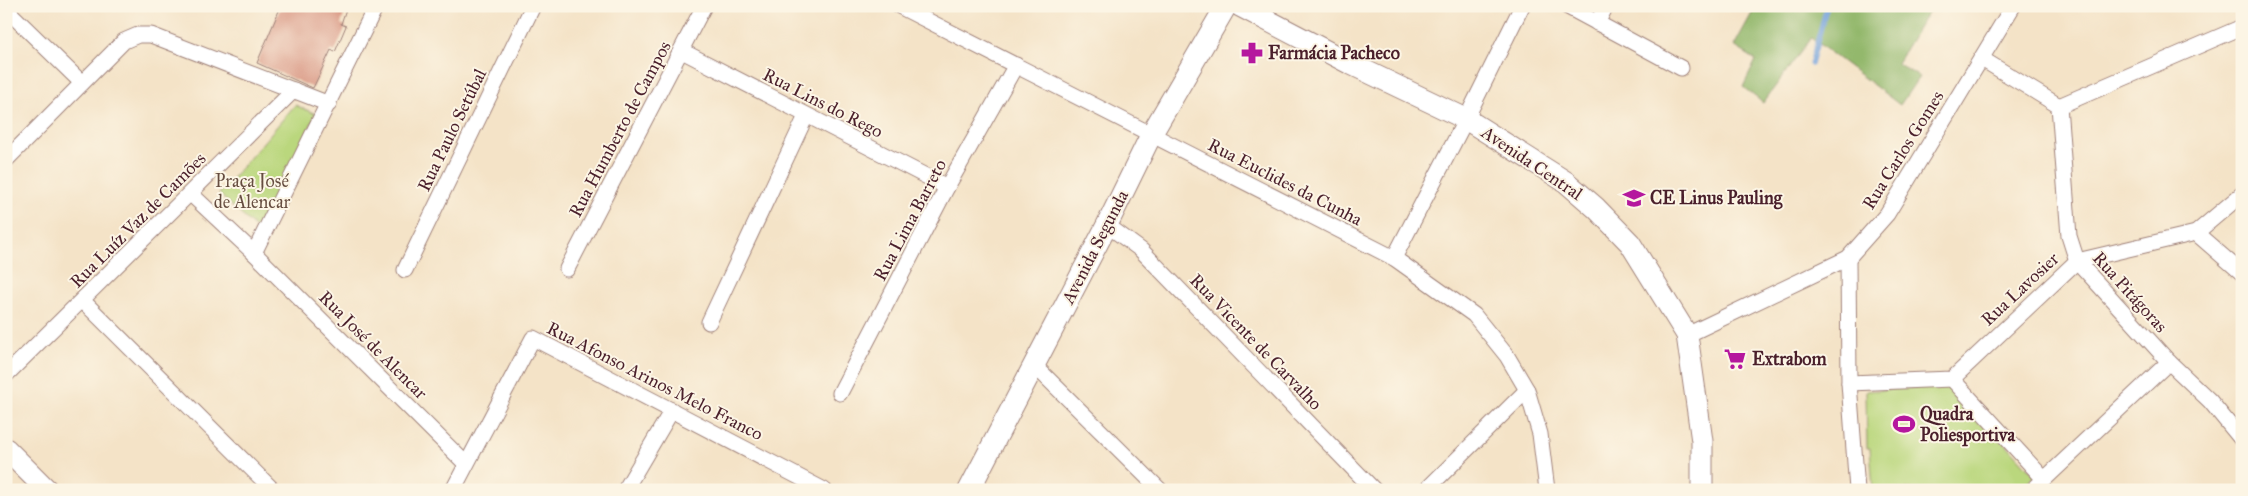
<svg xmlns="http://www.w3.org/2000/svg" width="2248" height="496" viewBox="0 0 2248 496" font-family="'IM FELL Great Primer',serif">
<rect width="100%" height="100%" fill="#fcf5e5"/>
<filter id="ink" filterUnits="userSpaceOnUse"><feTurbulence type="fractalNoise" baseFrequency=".02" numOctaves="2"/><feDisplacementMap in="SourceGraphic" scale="10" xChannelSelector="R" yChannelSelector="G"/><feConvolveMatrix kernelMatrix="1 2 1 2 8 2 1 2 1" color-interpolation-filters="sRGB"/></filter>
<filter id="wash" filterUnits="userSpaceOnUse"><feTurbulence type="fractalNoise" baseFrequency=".0096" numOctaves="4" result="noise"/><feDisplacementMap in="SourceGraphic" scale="20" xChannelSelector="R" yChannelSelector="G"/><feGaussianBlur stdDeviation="1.12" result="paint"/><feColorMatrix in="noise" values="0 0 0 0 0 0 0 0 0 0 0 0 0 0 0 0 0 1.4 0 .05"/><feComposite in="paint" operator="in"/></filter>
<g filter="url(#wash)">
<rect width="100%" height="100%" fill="#f4e3c7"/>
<!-- green -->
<g fill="#bad77d" stroke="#827b54">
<polygon points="295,105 316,114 259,231 219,194"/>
<polygon points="1953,385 2035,476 2021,490 1873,490 1870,448 1867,448 1866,391"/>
</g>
<!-- forest -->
<polygon fill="#93b86c" stroke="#6e6c4c" points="1756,6 1932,6 1897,63 1919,77 1900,105 1811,38 1763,103 1743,87 1756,60 1734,46"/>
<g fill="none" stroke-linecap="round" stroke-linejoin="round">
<!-- stream -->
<polyline stroke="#73a2dc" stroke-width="5" points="1811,64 1827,6"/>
</g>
<g id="blocks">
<!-- building -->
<polygon fill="#d7917d" points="281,6 347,6 341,24 346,26 335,52 331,50 313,88 257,63"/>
</g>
</g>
<g filter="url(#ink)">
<use href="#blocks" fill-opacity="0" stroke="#9f8179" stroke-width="1"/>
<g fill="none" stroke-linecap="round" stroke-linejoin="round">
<!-- street casing -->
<g stroke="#9f8179" stroke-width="17">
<g id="street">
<polyline points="899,6 1394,258 1474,315 1507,356 1527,390 1540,434 1547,490"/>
<polyline points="1566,6 1681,68"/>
<polyline points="6,9 82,83"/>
<polyline points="1597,23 1606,6"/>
<polyline points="682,51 947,187"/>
<polyline points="1982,59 2059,106"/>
<polyline points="2059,106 2069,236 2077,261 2169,362 2210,401 2242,440"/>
<polyline points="2059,106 2242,27"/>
<polyline points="6,160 124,41 138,35 151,35 329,104"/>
<polyline points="191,194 254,253 466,464"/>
<polyline points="1107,225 1141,250 1374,490"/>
<polyline points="2196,233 2242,273"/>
<polyline points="254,253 376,6"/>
<polyline points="1394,258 1466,119 1522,6"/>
<polyline points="1848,258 1849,383 1857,490"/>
<polyline points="567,269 704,6"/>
<polyline points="405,270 533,6"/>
<polyline points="83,301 273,490"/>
<polyline points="709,322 806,116"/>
<polyline points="1687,335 1848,258 1887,214 2013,6"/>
<polyline points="1033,364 1160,490"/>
<polyline points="6,375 294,90"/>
<polyline points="1952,379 2044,479"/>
<polyline points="1849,383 1952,379 2077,261 2196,233 2242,194"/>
<polyline points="840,393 947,187 1016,65"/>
<polyline points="453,490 533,338 824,490"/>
<polyline points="625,490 672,410"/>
<polyline points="1426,490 1527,390"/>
<polyline points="2033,490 2169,362"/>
</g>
</g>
<!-- secondary casing -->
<g stroke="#9f8179" stroke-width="23">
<g id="secondary">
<polyline points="1240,6 1349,63 1466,119 1566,182 1596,208 1630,243 1687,335 1702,441 1702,490"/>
<polyline points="6,449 47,490"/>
<polyline points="969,490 1107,225 1151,135 1226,6"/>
</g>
</g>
<!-- street -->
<use href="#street" stroke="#fff" stroke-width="15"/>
<!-- secondary -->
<use href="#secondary" stroke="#fff" stroke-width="21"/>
</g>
</g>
<!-- icons -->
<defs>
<g id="pharmacy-bare" transform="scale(1.725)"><path d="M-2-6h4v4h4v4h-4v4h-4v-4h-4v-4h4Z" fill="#b5179e" stroke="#fcf5e5" stroke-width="2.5" paint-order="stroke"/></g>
<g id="school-bare" transform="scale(1.725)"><path d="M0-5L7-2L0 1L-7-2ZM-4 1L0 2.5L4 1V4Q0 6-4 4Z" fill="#b5179e" stroke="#fcf5e5" stroke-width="2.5" paint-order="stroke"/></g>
<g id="supermarket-bare" transform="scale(1.725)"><path d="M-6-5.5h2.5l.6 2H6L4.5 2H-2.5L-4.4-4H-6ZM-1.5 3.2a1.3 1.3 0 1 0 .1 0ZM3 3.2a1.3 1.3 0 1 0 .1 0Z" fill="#b5179e" stroke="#fcf5e5" stroke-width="2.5" paint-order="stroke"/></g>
<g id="stadium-bare" transform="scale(1.725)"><path d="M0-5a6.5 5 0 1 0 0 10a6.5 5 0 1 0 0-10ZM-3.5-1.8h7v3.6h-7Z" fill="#b5179e" stroke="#fcf5e5" stroke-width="2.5" paint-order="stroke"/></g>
</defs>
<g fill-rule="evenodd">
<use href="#pharmacy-bare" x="1252" y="53"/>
<use href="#school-bare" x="1634" y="198"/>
<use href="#supermarket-bare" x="1735" y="359"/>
<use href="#stadium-bare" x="1904" y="424"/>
</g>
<g text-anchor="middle" stroke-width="4" stroke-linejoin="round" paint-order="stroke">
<!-- poi labels -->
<g font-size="18" font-weight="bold" fill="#4a1f2b" stroke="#fcf5e5" text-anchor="start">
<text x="1268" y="59">Farmácia Pacheco</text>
<text x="1650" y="204">CE Linus Pauling</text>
<text x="1752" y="365">Extrabom</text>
<text x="1920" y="420">Quadra<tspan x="1920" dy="21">Poliesportiva</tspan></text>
</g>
<!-- street labels -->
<g font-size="18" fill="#4a1f2b" stroke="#fcf5e5">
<text transform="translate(823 103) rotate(27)" y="6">Rua Lins do Rego</text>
<text transform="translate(620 129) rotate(-62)" y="6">Rua Humberto de Campos</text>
<text transform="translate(452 130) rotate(-64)" y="6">Rua Paulo Setúbal</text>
<text transform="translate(1903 150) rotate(-58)" y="6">Rua Carlos Gomes</text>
<text transform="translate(1532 163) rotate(34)" y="6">Avenida Central</text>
<text transform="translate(1285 182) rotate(27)" y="6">Rua Euclides da Cunha</text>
<text transform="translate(138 220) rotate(-45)" y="6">Rua Luíz Vaz de Camões</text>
<text transform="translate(910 220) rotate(-62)" y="6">Rua Lima Barreto</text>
<text transform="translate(1095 247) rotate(-63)" y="6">Avenida Segunda</text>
<text transform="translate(2020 289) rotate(-43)" y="6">Rua Lavosier</text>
<text transform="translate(2130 292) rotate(48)" y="6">Rua Pitágoras</text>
<text transform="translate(1256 342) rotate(46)" y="6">Rua Vicente de Carvalho</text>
<text transform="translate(373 345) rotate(45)" y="6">Rua José de Alencar</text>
<text transform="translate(655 381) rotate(27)" y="6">Rua Afonso Arinos Melo Franco</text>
</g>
<!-- park labels -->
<g font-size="18" fill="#664d40" stroke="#fcf5e5">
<text x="252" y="187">Praça José<tspan x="252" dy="21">de Alencar</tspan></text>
</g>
</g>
<!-- margin -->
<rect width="2248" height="496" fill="none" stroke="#fcf5e5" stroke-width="25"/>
</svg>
